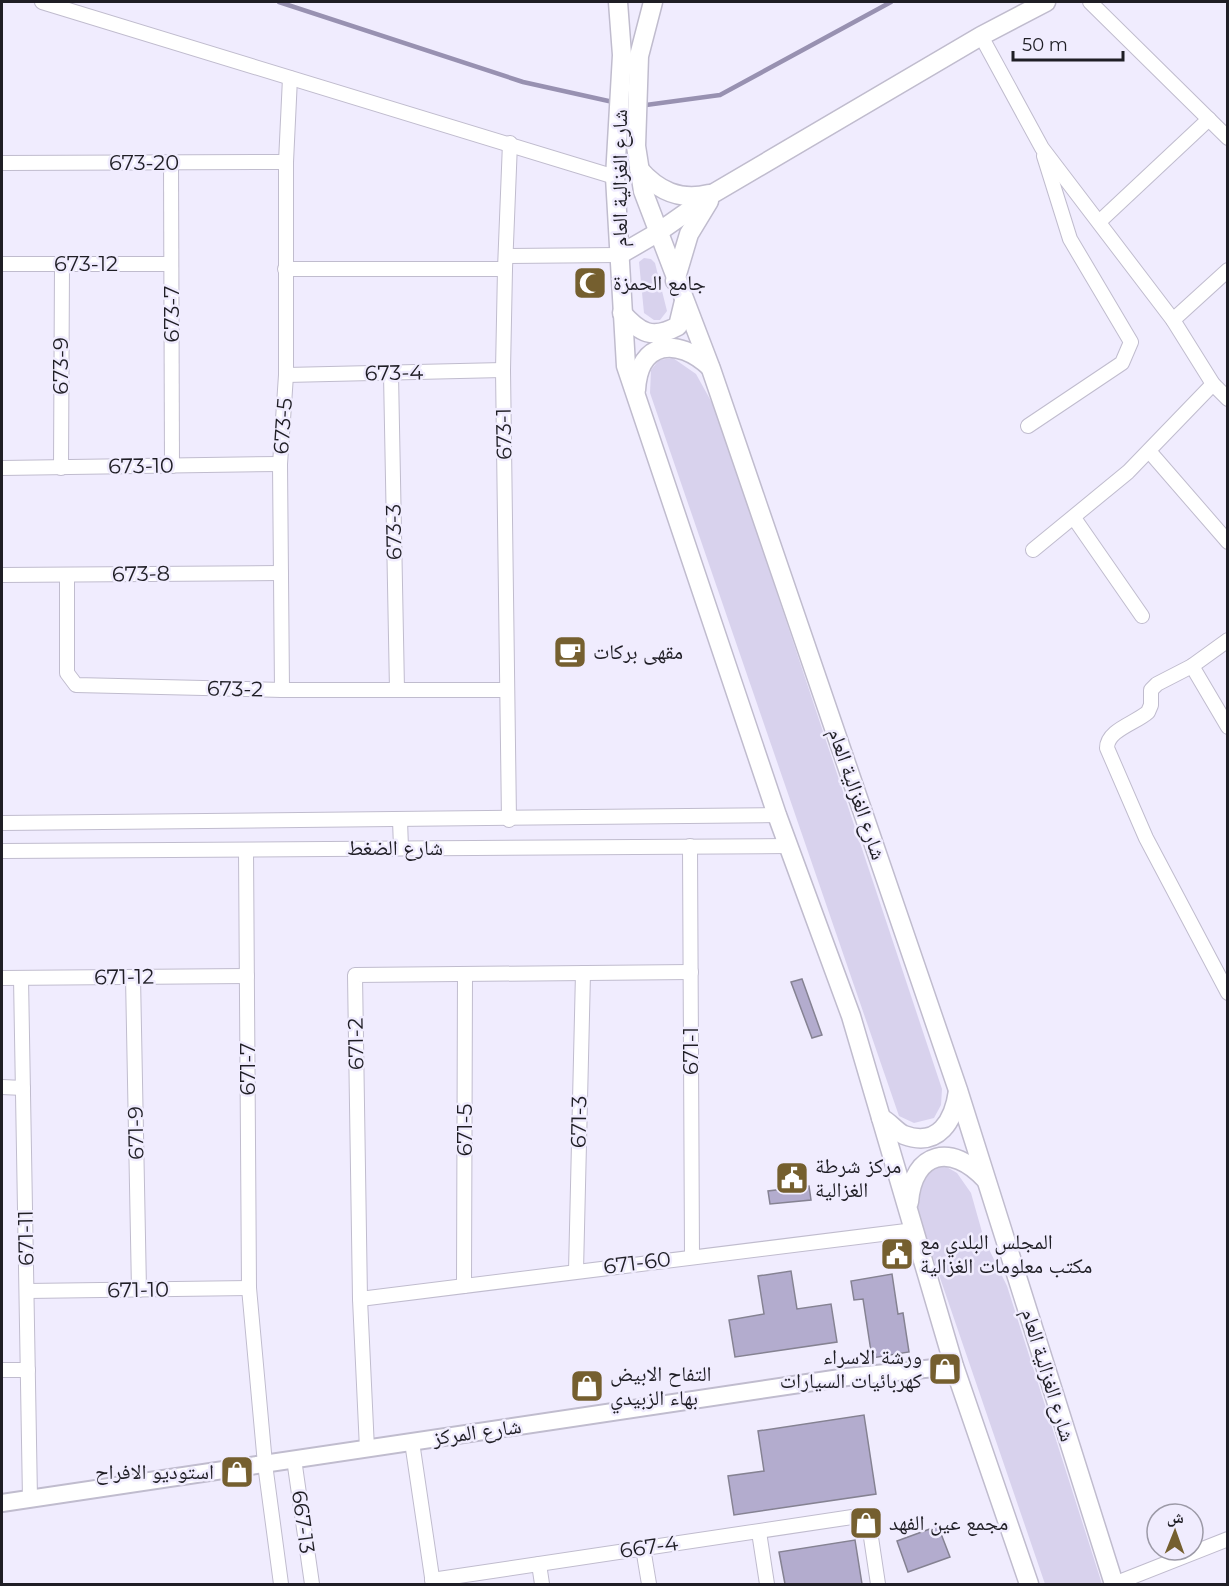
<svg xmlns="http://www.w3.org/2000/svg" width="1229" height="1586" viewBox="0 0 1229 1586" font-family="Montserrat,'Noto Naskh Arabic',sans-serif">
<rect width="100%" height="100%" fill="#f0ecfe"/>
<!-- green -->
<g fill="#d8d2ed">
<polygon points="644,258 651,259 655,263 667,311 660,320 654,320 644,313 639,262"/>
<polygon points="673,358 696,374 716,410 942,1089 941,1105 934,1118 914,1123 899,1116 650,393 651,370 659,360"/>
<polygon points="945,1166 957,1173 971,1193 984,1239 1007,1286 1102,1584 1045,1584 913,1199 923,1169"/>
</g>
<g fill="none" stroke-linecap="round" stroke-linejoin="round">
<!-- stream -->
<g stroke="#9891b1" stroke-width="4.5">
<polyline points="279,2 523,82 613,102"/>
<polyline points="646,105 720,95 891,2"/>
</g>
</g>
<!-- building -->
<g fill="#b3acce" stroke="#858292" stroke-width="1.5">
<polygon points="802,979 822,1035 812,1038 791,982"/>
<polygon points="809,1186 811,1200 770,1204 768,1191"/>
<polygon points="791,1271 797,1309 831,1304 837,1342 735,1357 729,1320 764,1314 758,1276"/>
<polygon points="892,1274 898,1314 903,1313 909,1352 872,1358 863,1299 854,1300 851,1281"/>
<polygon points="864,1415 876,1494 734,1515 728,1476 764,1471 758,1431"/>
<polygon points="938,1526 950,1557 908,1572 897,1541"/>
<polygon points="855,1540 862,1584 785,1584 779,1552"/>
</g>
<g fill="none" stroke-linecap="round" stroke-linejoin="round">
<!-- minor casing -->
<g stroke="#c0bcce" stroke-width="16">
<g id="minor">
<polyline points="42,2 615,177"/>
<polyline points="1090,2 1228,138"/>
<polyline points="981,36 1042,148 1173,320 1213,384 1228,399"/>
<polyline points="171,162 172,466"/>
<polyline points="2,163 286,162"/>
<polyline points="1099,222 1209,119"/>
<polyline points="506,256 619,255"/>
<polyline points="2,264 171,264"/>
<polyline points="285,269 505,269 503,370 509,820"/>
<polyline points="505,269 510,143"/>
<polyline points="1173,320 1228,270"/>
<polyline points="391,374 397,690"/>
<polyline points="286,375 503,370"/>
<polyline points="1028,426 1122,363 1131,342 1070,239 1044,156"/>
<polyline points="1149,451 1228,542"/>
<polyline points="2,468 280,464"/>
<polyline points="61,468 62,264"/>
<polyline points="1074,518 1142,616"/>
<polyline points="1033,550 1128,472 1213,384"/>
<polyline points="2,575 281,573"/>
<polyline points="67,575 67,673 76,685 282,690 507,690"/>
<path d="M 1228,640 L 1192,666 L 1157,684 L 1151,690 L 1151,705 L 1148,712 C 1136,723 1107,730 1107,748 L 1146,838 L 1228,993"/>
<polyline points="1192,666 1228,727"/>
<polyline points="282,690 280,464 286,375 286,162 290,78"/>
<polyline points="400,820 401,848"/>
<polyline points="2,823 777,815"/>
<polyline points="690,846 692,1256"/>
<polyline points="246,850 249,1288 265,1464 281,1584"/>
<polyline points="2,851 789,846"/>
<polyline points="133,977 139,1290"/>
<polyline points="2,978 247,976"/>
<polyline points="21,978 30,1499"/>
<polyline points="2,1087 23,1088"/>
<polyline points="576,1271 583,973"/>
<polyline points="464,1286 465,974"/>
<polyline points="27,1291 249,1288"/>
<polyline points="360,1299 914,1230"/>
<polyline points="2,1370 28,1370"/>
<polyline points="412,1442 433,1584"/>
<polyline points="367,1449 360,1299 355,975 691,972"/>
<polyline points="294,1459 312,1584"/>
<polyline points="759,1532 767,1584"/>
<polyline points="643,1548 649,1584"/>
<polyline points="539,1564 542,1584"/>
<polyline points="432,1580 859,1516 865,1518 869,1524 878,1584"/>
<polyline points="1114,1584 1228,1539"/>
</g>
</g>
<!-- tertiary casing -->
<g stroke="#c0bcce" stroke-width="20">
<polyline id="tertiary" points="2,1503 847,1377 954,1366"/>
</g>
<!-- secondary casing -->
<g stroke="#c0bcce" stroke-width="21">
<g id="secondary">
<polyline points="618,2 622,55 615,177 626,366 777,815 851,1016 954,1366 1029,1584"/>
<polyline points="653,2 639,56 636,146 643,191 711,369 958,1090 1114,1584"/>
<path d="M 639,169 C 658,191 680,201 709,194"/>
<polyline points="619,255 657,233 714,193 981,36 1046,2"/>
<polyline points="675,281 689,234 709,201"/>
<path d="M 622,313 C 640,333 652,340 678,326 L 684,301"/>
<path d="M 636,390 C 639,340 678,337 710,367"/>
<path d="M 881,1118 C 890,1122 895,1131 904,1135 C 939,1148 954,1120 958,1091"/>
<path d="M 909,1202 C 913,1151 952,1143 985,1179"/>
</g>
</g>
<!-- minor -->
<use href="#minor" stroke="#fff" stroke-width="14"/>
<!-- tertiary -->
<use href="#tertiary" stroke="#fff" stroke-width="16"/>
<!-- secondary -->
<use href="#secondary" stroke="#fff" stroke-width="18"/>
</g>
<!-- icons -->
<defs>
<g id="mosque-square" transform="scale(1.725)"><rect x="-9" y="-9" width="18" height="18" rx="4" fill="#755f2f" stroke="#f0ecfe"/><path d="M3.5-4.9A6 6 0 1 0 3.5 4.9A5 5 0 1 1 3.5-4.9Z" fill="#fff"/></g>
<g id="cafe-square" transform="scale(1.725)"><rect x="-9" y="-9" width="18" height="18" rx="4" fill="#755f2f" stroke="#f0ecfe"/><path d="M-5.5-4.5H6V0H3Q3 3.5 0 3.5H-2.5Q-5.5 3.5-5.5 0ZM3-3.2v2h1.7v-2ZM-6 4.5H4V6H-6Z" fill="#fff"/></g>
<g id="civic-square" transform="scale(1.725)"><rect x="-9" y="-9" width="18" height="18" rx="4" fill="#755f2f" stroke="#f0ecfe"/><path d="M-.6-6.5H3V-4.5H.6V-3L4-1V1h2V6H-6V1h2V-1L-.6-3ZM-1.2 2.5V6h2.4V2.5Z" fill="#fff"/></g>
<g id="shop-square" transform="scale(1.725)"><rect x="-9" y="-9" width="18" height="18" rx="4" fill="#755f2f" stroke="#f0ecfe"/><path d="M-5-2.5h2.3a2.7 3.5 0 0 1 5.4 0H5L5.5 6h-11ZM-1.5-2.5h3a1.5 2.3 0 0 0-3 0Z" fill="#fff"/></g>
</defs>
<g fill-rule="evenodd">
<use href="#mosque-square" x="590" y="283"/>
<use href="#cafe-square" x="570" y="652"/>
<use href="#civic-square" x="792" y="1178"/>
<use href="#civic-square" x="897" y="1254"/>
<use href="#shop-square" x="945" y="1369"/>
<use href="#shop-square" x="587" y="1386"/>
<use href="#shop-square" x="237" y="1472"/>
<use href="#shop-square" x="866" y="1523"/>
</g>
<g text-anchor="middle" stroke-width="5" stroke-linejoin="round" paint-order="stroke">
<!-- street labels -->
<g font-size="21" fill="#1f1e25" stroke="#f0ecfe">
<text x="144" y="170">673-20</text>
<text transform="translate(620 178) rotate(-90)" y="7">شارع الغزالية العام</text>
<text x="86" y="271">673-12</text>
<text transform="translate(172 314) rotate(-90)" y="7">673-7</text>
<text transform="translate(61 366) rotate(-90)" y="7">673-9</text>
<text transform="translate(394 373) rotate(-1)" y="7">673-4</text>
<text transform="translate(283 426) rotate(-86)" y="7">673-5</text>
<text transform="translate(504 434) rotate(-91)" y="7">673-1</text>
<text transform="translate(141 466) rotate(-1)" y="7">673-10</text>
<text transform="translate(394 532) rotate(-91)" y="7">673-3</text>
<text transform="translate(141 574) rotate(-1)" y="7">673-8</text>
<text transform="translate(235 689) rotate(1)" y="7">673-2</text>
<text transform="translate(857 794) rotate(71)" y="7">شارع الغزالية العام</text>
<text x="395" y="855">شارع الضغط</text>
<text transform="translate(124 977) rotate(-1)" y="7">671-12</text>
<text transform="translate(356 1044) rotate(-91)" y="7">671-2</text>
<text transform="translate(691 1051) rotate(-90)" y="7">671-1</text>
<text transform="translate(248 1069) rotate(-90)" y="7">671-7</text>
<text transform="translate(579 1122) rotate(-89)" y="7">671-3</text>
<text transform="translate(465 1130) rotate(-90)" y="7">671-5</text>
<text transform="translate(136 1133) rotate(-91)" y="7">671-9</text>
<text transform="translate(26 1238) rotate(-91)" y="7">671-11</text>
<text transform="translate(637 1263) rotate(-7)" y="7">671-60</text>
<text transform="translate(138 1290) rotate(-1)" y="7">671-10</text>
<text transform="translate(1048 1375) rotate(73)" y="7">شارع الغزالية العام</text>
<text transform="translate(477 1432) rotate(-8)" y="7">شارع المركز</text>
<text transform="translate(303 1522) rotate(82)" y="7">667-13</text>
<text transform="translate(649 1547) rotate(-8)" y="7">667-4</text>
</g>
<!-- poi labels -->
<g font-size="21" fill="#1f1e25" stroke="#f0ecfe" text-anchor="start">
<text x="613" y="290">جامع الحمزة</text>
<text x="593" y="659">مقهى بركات</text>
<text x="815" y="1173">مركز شرطة<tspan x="815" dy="24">الغزالية</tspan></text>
<text x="920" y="1249">المجلس البلدي مع<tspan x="920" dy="24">مكتب معلومات الغزالية</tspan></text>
<text x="922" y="1364" text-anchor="end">ورشة الاسراء<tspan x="922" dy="24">كهربائيات السيارات</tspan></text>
<text x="610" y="1381">التفاح الابيض<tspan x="610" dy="24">بهاء الزبيدي</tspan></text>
<text x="214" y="1479" text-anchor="end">استوديو الافراح</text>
<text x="889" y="1530">مجمع عين الفهد</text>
</g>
</g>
<!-- border -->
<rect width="1229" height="1586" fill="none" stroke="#1f1e25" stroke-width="6"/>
<!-- north arrow -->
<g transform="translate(1175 1532) rotate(1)"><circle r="28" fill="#f0ecfe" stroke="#9c9aa7" stroke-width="1.5"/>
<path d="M0-4.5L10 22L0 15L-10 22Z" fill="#755f2f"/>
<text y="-9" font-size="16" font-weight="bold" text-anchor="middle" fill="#1f1e25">ش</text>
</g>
<!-- scale -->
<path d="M1013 51v9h110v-9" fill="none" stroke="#1f1e25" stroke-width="3"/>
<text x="1022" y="51" font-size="18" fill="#1f1e25" stroke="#f0ecfe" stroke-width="4.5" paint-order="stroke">50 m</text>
</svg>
